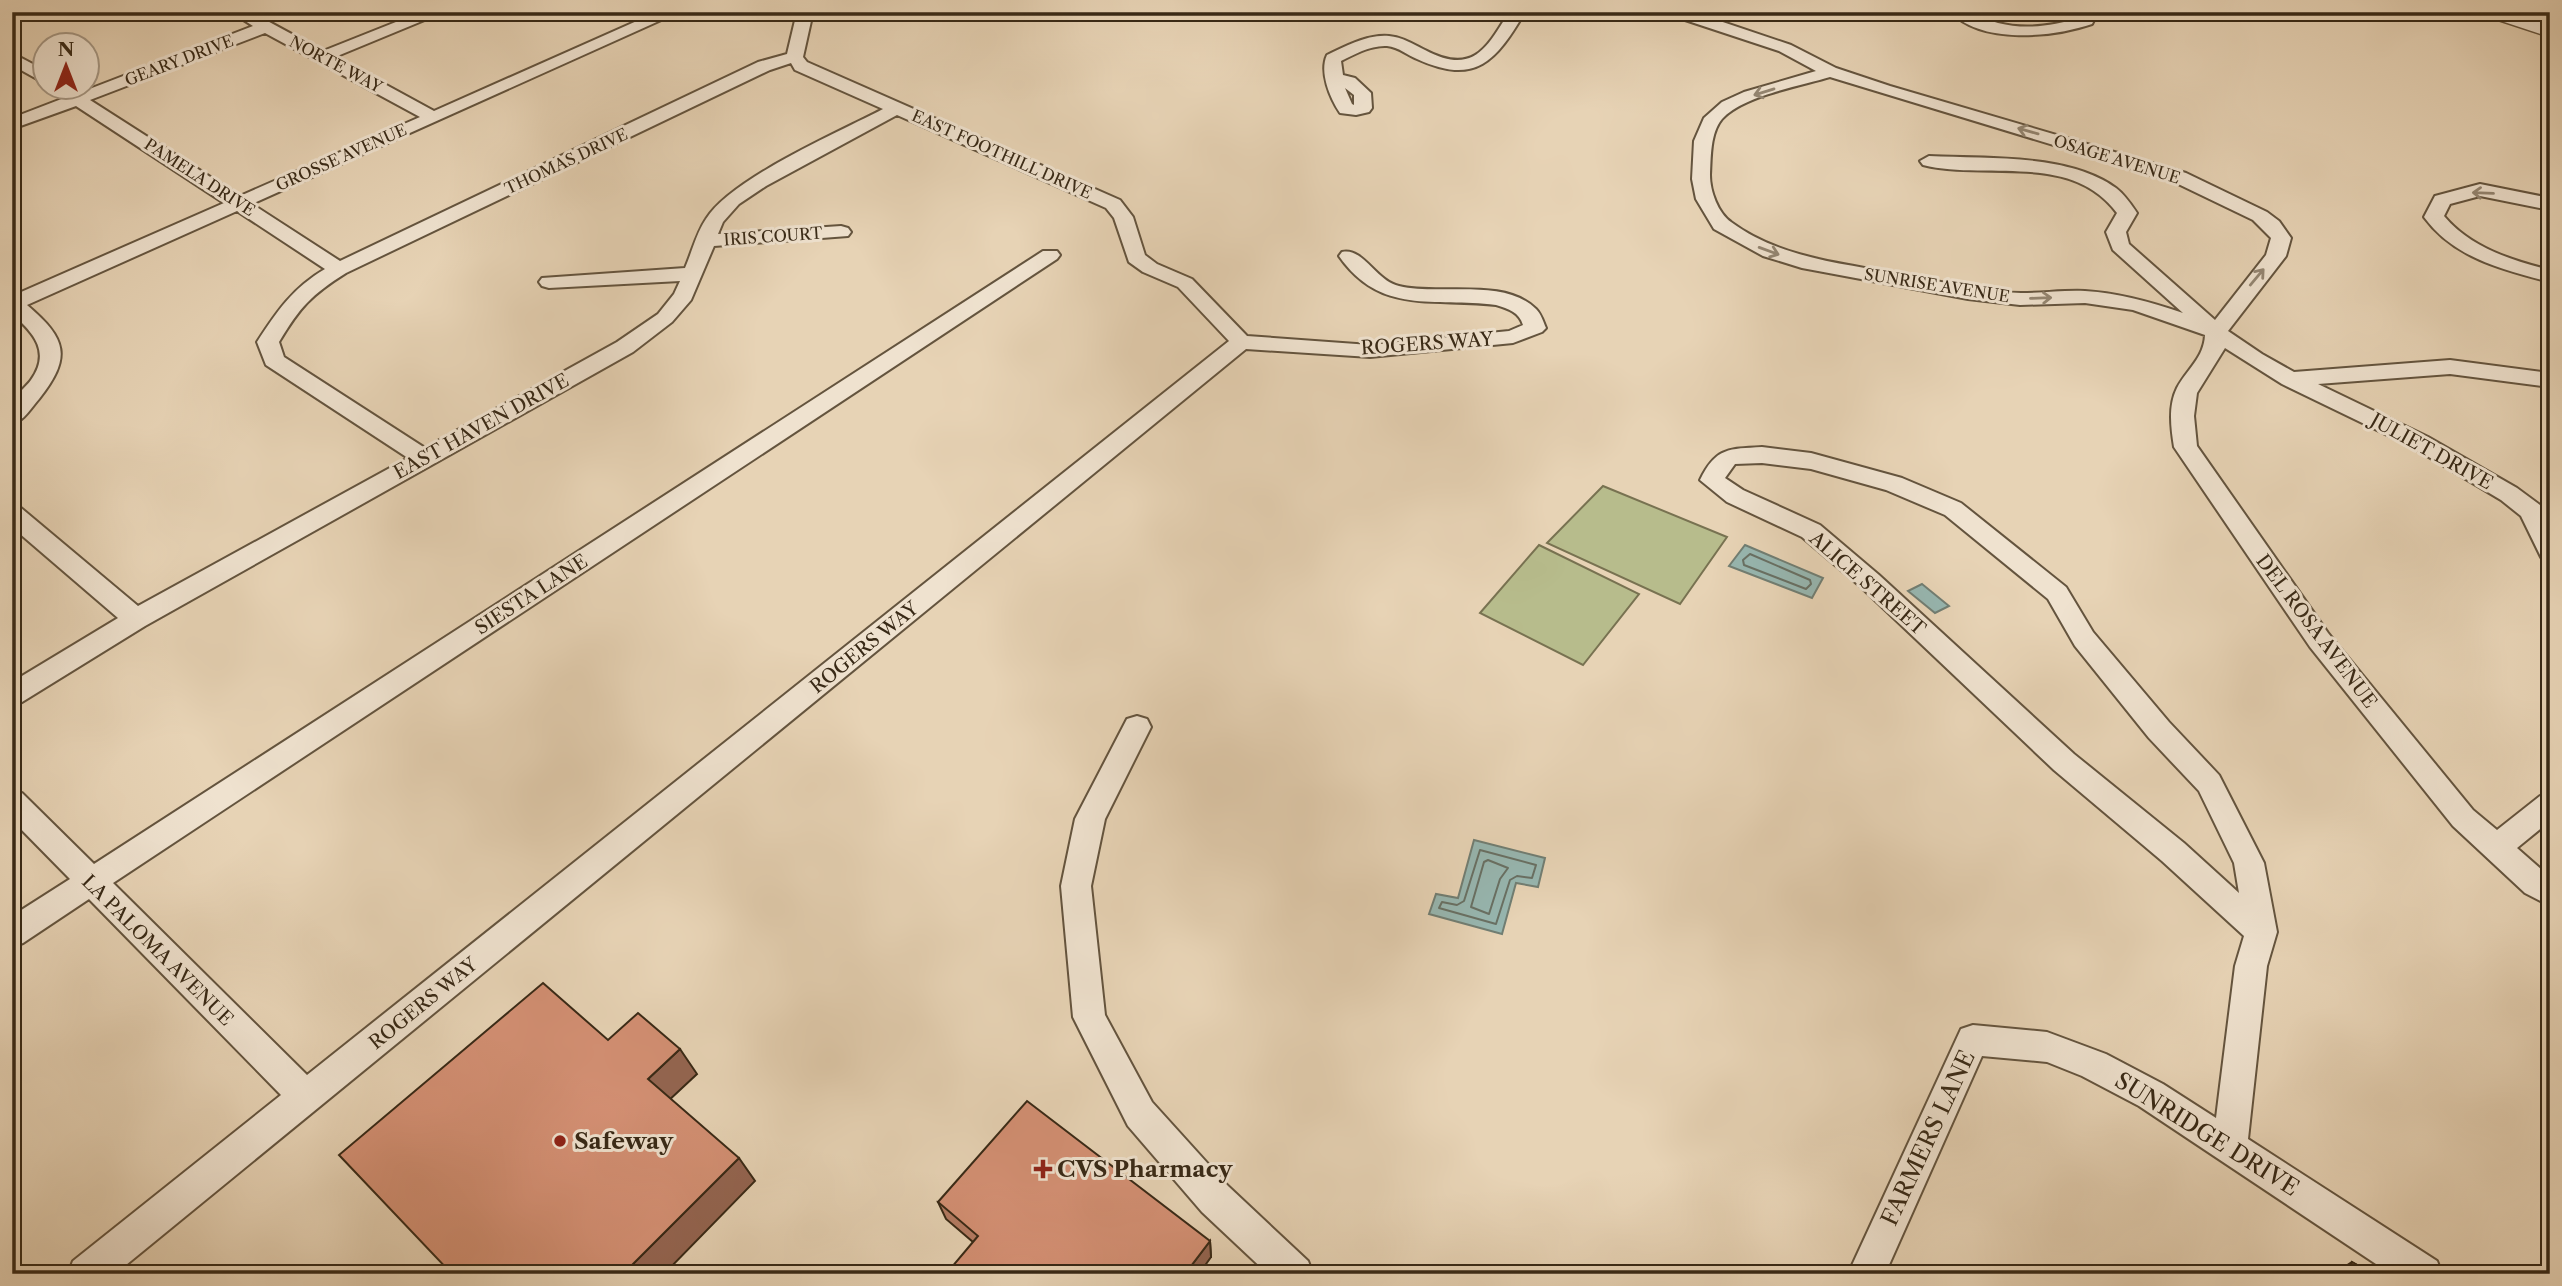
<svg xmlns="http://www.w3.org/2000/svg" width="2562" height="1286" viewBox="0 0 2562 1286" font-family="'Libre Caslon Text',serif">
<rect width="100%" height="100%" fill="#e7d3b5"/>
<filter id="stains"><feTurbulence type="fractalNoise" baseFrequency=".00286" numOctaves="4"/><feColorMatrix values="0 0 0 0 .2 0 0 0 0 .09 0 0 0 0 .02 0 0 0 .5 -.17"/></filter>
<radialGradient id="worn" r=".72"><stop offset=".6" stop-color="#630" stop-opacity="0"/><stop offset="1" stop-color="#630" stop-opacity=".3"/></radialGradient>
<!-- green -->
<g fill="#b7bc8c" stroke="#787251" stroke-width="2">
<polygon points="1603,486 1727,537 1680,604 1547,543"/>
<polygon points="1539,545 1639,594 1583,665 1480,613"/>
</g>
<!-- water -->
<g fill="#97b7b1" stroke="#717e73" stroke-width="2">
<polygon points="1745,545 1823,578 1812,598 1729,566"/>
<polygon points="1922,584 1949,606 1935,613 1908,591"/>
<polygon points="1474,840 1545,858 1538,887 1516,883 1502,934 1429,914 1436,894 1458,898"/>
</g>
<g fill="none" stroke-linecap="round" stroke-linejoin="round">
<!-- shore -->
<g stroke="#687064" stroke-width="2">
<polygon points="1750,554 1810,580 1811,584 1806,589 1744,565 1743,560"/>
<polygon points="1480,850 1536,865 1532,878 1517,876 1510,880 1496,924 1439,908 1442,902 1457,905 1464,901"/>
<polygon points="1488,860 1508,868 1500,879 1489,914 1471,907 1484,862"/>
</g>
<!-- minor casing -->
<g stroke="#64543e" stroke-width="4">
<g id="minor">
<path d="M 231,12 L 251,12 L 323,51 L 421,12 L 444,12 L 335,57 L 434,111 L 657,12 L 679,12 L 252,204 L 340,261 L 758,62 L 787,54 L 797,12 L 813,12 L 803,57 L 807,62 L 1120,200 L 1133,217 L 1145,255 L 1157,264 L 1192,279 L 1247,336 L 1370,345 L 1509,331 L 1523,325 C 1519,312 1509,309 1496,305 C 1433,297 1381,316 1339,256 L 1342,252 C 1363,247 1376,281 1399,286 C 1439,296 1504,277 1536,309 C 1541,314 1543,321 1546,328 L 1542,332 L 1513,343 L 1370,357 L 1246,349 L 115,1274 L 68,1274 L 73,1261 L 281,1095 L 89,899 L 23,943 L 12,947 L 12,916 L 70,879 L 12,820 L 12,789 L 22,793 L 94,864 L 1043,251 L 1057,251 L 1060,255 L 1057,259 L 113,883 L 307,1075 L 1229,341 L 1178,287 L 1143,272 L 1129,262 L 1114,218 L 1106,208 L 897,115 L 766,186 L 739,204 L 723,222 L 718,234 L 841,226 L 848,228 L 851,232 L 848,236 L 714,246 L 691,300 L 672,322 L 633,352 L 145,626 L 22,702 L 12,705 L 12,682 L 118,618 L 12,527 L 12,506 L 21,508 L 138,606 L 408,458 L 266,365 L 257,342 C 277,311 293,288 325,269 L 237,211 L 27,305 C 67,339 72,357 39,399 C 31,408 24,421 12,424 C 12,418 10,407 13,402 C 16,394 26,387 31,380 C 51,352 34,333 12,314 L 12,296 L 224,203 L 76,106 L 12,129 L 12,118 L 64,98 L 52,88 L 71,88 L 79,93 L 253,26 ZM 265,33 L 420,117 L 240,196 L 90,100 ZM 791,63 L 795,70 L 883,109 C 837,133 732,178 706,219 C 696,234 692,252 685,268 L 542,278 L 539,282 L 542,286 L 549,288 L 680,281 L 674,294 L 658,314 L 617,342 L 425,448 L 284,357 L 279,342 C 300,307 311,295 346,273 L 770,70 Z"/>
<path d="M 1509,12 L 1525,12 C 1496,61 1476,86 1417,59 C 1407,55 1399,47 1387,46 C 1371,45 1355,54 1341,61 L 1343,75 L 1355,78 L 1371,93 L 1372,108 L 1369,112 L 1356,115 L 1340,113 C 1330,98 1319,72 1327,55 C 1346,46 1368,34 1389,36 C 1402,37 1413,44 1425,50 C 1472,75 1486,50 1509,12 ZM 1345,88 L 1354,95 L 1354,105 L 1352,104 Z"/>
<path d="M 1668,12 L 1693,12 L 1791,45 L 1836,68 L 1890,86 L 2186,173 L 2267,212 L 2279,221 L 2291,238 L 2286,256 L 2228,331 L 2262,354 L 2294,372 L 2450,360 L 2550,373 L 2550,387 L 2450,374 L 2318,384 L 2428,437 L 2517,488 L 2540,505 L 2550,525 L 2550,560 L 2541,557 L 2521,516 L 2501,500 L 2412,447 L 2282,384 L 2225,348 L 2197,393 L 2194,416 L 2197,446 L 2328,633 L 2473,810 L 2497,830 L 2540,796 L 2550,792 L 2550,821 L 2517,848 L 2550,877 L 2550,906 L 2525,893 L 2453,826 L 2310,647 L 2174,447 C 2171,428 2168,406 2177,388 C 2187,369 2204,358 2205,335 L 2133,310 L 2085,303 L 2020,305 L 1968,299 L 1802,268 L 1763,256 L 1714,229 L 1696,199 L 1692,179 L 1694,141 L 1704,118 L 1722,102 L 1744,92 L 1816,71 L 1779,51 L 1670,15 ZM 1830,77 L 2172,181 L 2253,220 L 2271,238 L 2266,255 L 2215,320 L 2129,244 L 2126,232 L 2137,213 C 2131,204 2124,194 2116,188 C 2068,153 1986,159 1929,156 L 1920,161 L 1923,165 C 1987,181 2071,151 2117,213 L 2106,232 L 2113,250 L 2183,313 C 2151,302 2119,293 2085,291 C 2064,290 2043,293 2021,293 C 1983,292 1944,282 1906,275 C 1847,264 1781,259 1731,222 C 1718,213 1710,191 1710,175 C 1711,158 1710,133 1722,119 C 1743,96 1800,86 1830,77 Z"/>
<path d="M 1951,12 C 1971,12 1980,18 1998,23 C 2025,30 2053,26 2079,18 L 2082,12 L 2098,12 L 2092,24 C 2054,37 1982,45 1951,12 Z"/>
<polygon points="12,53 46,71 46,84 12,65"/>
<path d="M 2480,184 L 2550,198 L 2550,210 L 2480,196 L 2450,204 L 2444,216 C 2471,248 2511,260 2550,270 L 2550,282 C 2503,270 2454,258 2424,217 L 2435,196 Z"/>
<path d="M 1762,447 L 1811,453 L 1902,478 L 1961,503 L 2066,587 L 2093,632 L 2169,722 L 2219,775 L 2264,863 L 2277,932 L 2267,966 L 2248,1139 L 2437,1261 L 2442,1274 L 2391,1274 L 2139,1106 L 2082,1076 L 2047,1062 L 1982,1056 L 1885,1274 L 1848,1274 L 1961,1029 L 1973,1025 L 2047,1032 L 2106,1054 L 2163,1084 L 2216,1118 L 2235,966 L 2244,936 L 2162,861 L 2054,770 L 1861,587 L 1802,537 L 1727,502 L 1700,480 C 1716,447 1729,449 1762,447 ZM 1762,463 L 1811,469 L 1886,490 L 1945,515 L 2048,599 L 2075,646 L 2149,738 L 2199,791 L 2234,863 L 2239,893 L 2184,843 L 2074,754 L 1879,575 L 1820,525 L 1743,490 L 1725,478 L 1735,464 Z"/>
<polygon points="1137,716 1147,719 1151,727 1105,819 1091,886 1105,1015 1152,1102 1228,1186 1308,1261 1313,1274 1268,1274 1202,1212 1128,1126 1073,1017 1061,886 1075,819 1127,719"/>
</g>
</g>
<!-- tertiary casing -->
<g stroke="#64543e" stroke-width="3">
<polygon id="tertiary" points="2484,12 2513,12 2550,25 2550,37 2486,16"/>
</g>
<!-- minor -->
<use href="#minor" fill="#efe2cf" fill-rule="evenodd"/>
<!-- tertiary -->
<use href="#tertiary" fill="#efe2cf" fill-rule="evenodd"/>
</g>
<!-- wall -->
<g fill="#b67c64" stroke="#382916" stroke-width="2">
<polygon points="938,1202 1210,1241 1211,1257 973,1242 946,1219"/>
<polygon points="2352,1262 2373,1274 2334,1274"/>
</g>
<!-- shaded-wall -->
<g fill="#946551" stroke="#382916" stroke-width="2">
<polygon points="680,1049 697,1074 666,1103 648,1079"/>
<polygon points="739,1158 755,1181 664,1274 623,1274"/>
<polygon points="1210,1241 1211,1257 1199,1274 1185,1274"/>
</g>
<!-- building -->
<g fill="#d49074" stroke="#382916" stroke-width="2">
<polygon points="543,983 608,1040 638,1013 680,1049 648,1079 739,1158 623,1274 452,1274 339,1155"/>
<polygon points="1027,1101 1210,1241 1185,1274 946,1274 978,1236 938,1202"/>
<polygon points="2352,1262 2373,1274 2350,1274"/>
</g>
<!-- one-way arrows -->
<defs><path id="oneway-shaft" d="M-6 0H5M1.5-3L5.5 0L1.5 3" fill="none" stroke-width="1.6" stroke-linecap="round" stroke-linejoin="round" transform="scale(1.75)"/></defs>
<g stroke="#948672">
<use href="#oneway-shaft" transform="translate(1764 92) rotate(163)"/>
<use href="#oneway-shaft" transform="translate(2028 131) rotate(-164)"/>
<use href="#oneway-shaft" transform="translate(2483 193) rotate(-178)"/>
<use href="#oneway-shaft" transform="translate(1769 251) rotate(20)"/>
<use href="#oneway-shaft" transform="translate(2257 277) rotate(-50)"/>
<use href="#oneway-shaft" transform="translate(2041 298) rotate(-2)"/>
</g>
<!-- markers -->
<g fill="#8f2418" stroke="#efe2cf" stroke-width="2.5">
<circle cx="560" cy="1141" r="7"/>
<path d="M1039.5 1158.5h7v7h7v7h-7v7h-7v-7h-7v-7h7z"/>
</g>
<g text-anchor="middle" stroke-width="6" stroke-linejoin="round" paint-order="stroke">
<!-- far-street labels -->
<g font-size="16" fill="#382916" stroke="#efe2cf">
<text transform="translate(179 60) rotate(-21)" y="6">GEARY DRIVE</text>
<text transform="translate(336 64) rotate(28)" y="6">NORTE WAY</text>
<text transform="translate(1002 154) rotate(24)" y="6">EAST FOOTHILL DRIVE</text>
<text transform="translate(341 157) rotate(-24)" y="6">GROSSE AVENUE</text>
<text transform="translate(2117 159) rotate(17)" y="6">OSAGE AVENUE</text>
<text transform="translate(566 161) rotate(-25)" y="6">THOMAS DRIVE</text>
<text transform="translate(200 177) rotate(33)" y="6">PAMELA DRIVE</text>
<text transform="translate(773 236) rotate(-4)" y="6">IRIS COURT</text>
<text transform="translate(1937 285) rotate(9)" y="6">SUNRISE AVENUE</text>
</g>
<!-- street labels -->
<g font-size="19" fill="#382916" stroke="#efe2cf">
<text transform="translate(1427 343) rotate(-4)" y="7">ROGERS WAY</text>
<text transform="translate(481 426) rotate(-29)" y="7">EAST HAVEN DRIVE</text>
<text transform="translate(2432 451) rotate(29)" y="7">JULIET DRIVE</text>
<text transform="translate(1868 583) rotate(41)" y="7">ALICE STREET</text>
<text transform="translate(531 594) rotate(-33)" y="7">SIESTA LANE</text>
<text transform="translate(2317 631) rotate(53)" y="7">DEL ROSA AVENUE</text>
<text transform="translate(864 647) rotate(-39)" y="7">ROGERS WAY</text>
<text transform="translate(158 950) rotate(45)" y="7">LA PALOMA AVENUE</text>
<text transform="translate(423 1003) rotate(-39)" y="7">ROGERS WAY</text>
</g>
<!-- near-street labels -->
<g font-size="23" fill="#382916" stroke="#efe2cf">
<text transform="translate(2207 1134) rotate(32)" y="8">SUNRIDGE DRIVE</text>
<text transform="translate(1928 1138) rotate(-65)" y="8">FARMERS LANE</text>
</g>
<!-- near-poi labels -->
<g font-size="23" font-weight="bold" fill="#382916" stroke="#efe2cf" text-anchor="start">
<text x="574" y="1149">Safeway</text>
<text x="1057" y="1177">CVS Pharmacy</text>
</g>
</g>
<!-- margin -->
<rect width="2562" height="1286" fill="none" stroke="#e7d3b5" stroke-width="42"/>
<rect x="14" y="14" width="2534" height="1258" fill="none" stroke="#382916" stroke-width="3.5"/>
<rect x="21" y="21" width="2520" height="1244" fill="none" stroke="#382916" stroke-width="2"/>
<!-- north arrow -->
<g transform="translate(66 66)"><circle r="33" fill="#efe2cf" stroke="#a69885" stroke-width="2"/>
<path d="M0-5L12 26L0 18L-12 26Z" fill="#8f2418"/>
<text y="-10" font-size="19" font-weight="bold" text-anchor="middle" fill="#382916">N</text>
</g>
<rect width="100%" height="100%" filter="url(#stains)"/>
<rect width="100%" height="100%" fill="url(#worn)"/>
</svg>
